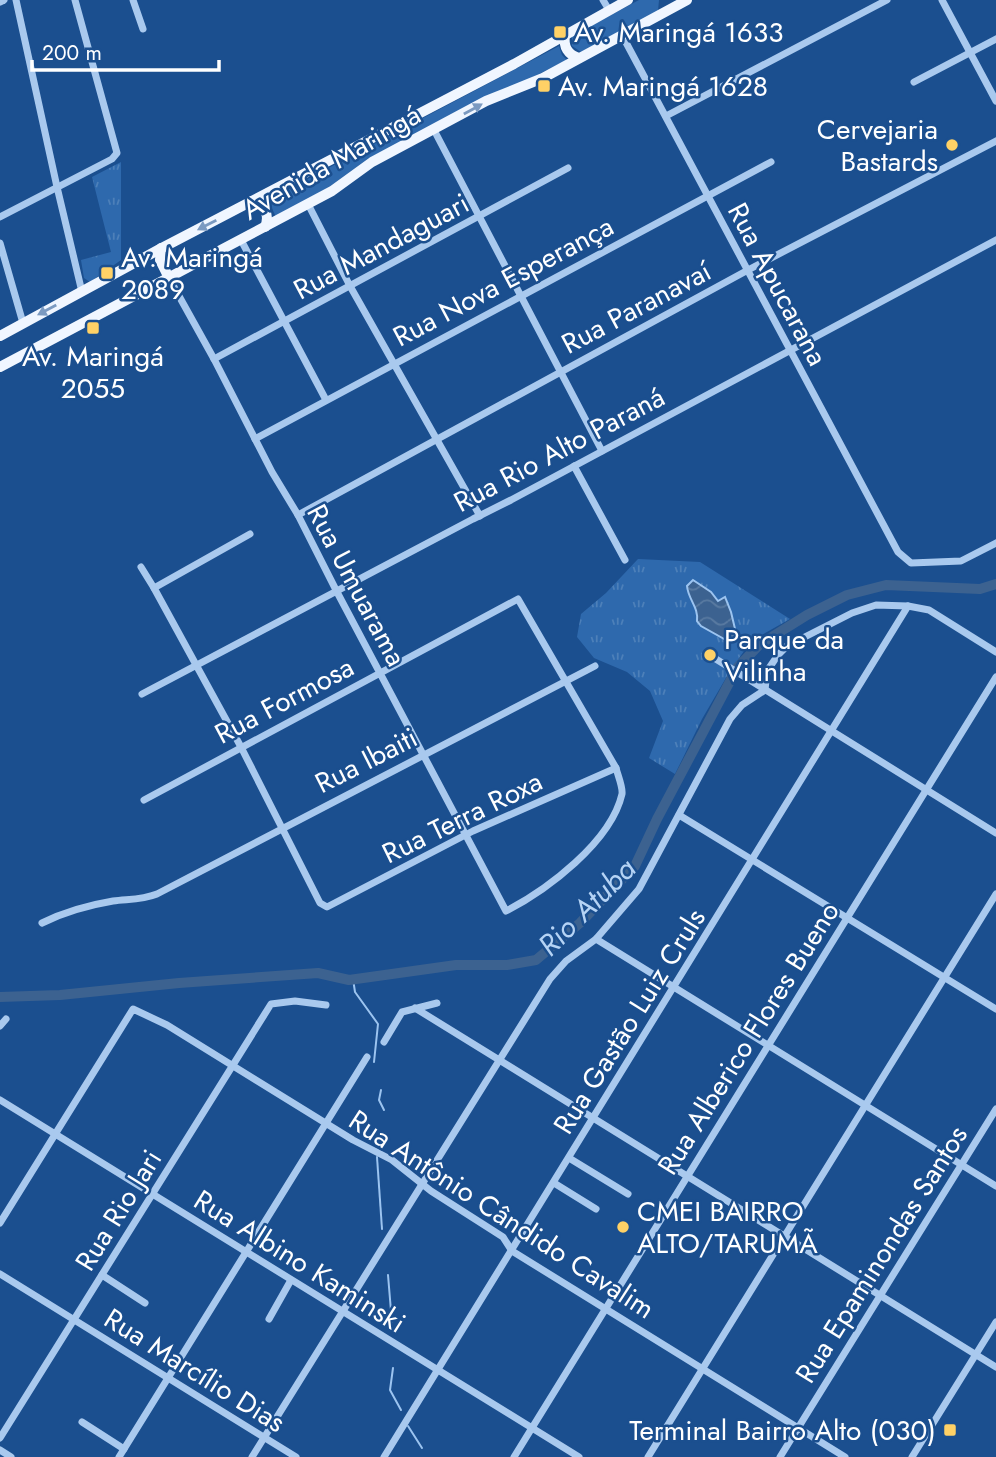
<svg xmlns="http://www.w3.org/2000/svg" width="996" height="1457" viewBox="0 0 996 1457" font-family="Jost,sans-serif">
<defs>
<pattern id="park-tufts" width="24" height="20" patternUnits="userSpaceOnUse" patternTransform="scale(1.75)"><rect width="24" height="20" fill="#2e69ad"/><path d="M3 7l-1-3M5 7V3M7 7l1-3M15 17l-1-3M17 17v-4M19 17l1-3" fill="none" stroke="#4d80b9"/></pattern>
<pattern id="water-waves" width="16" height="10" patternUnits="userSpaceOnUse" patternTransform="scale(1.75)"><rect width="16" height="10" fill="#3c6290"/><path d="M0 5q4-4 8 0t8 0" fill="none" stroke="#597aa1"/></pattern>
</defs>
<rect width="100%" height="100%" fill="#1b4f8f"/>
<!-- grass -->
<g fill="#2e69ad">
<polygon points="639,0 659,0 658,11 581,52 572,46 572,36"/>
<polygon points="559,46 562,55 567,60 369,158 329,187 276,217 268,200"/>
</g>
<!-- park -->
<g fill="url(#park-tufts)">
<polygon points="121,162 121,260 90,282 84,278 81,260 111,252 92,177"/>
<polygon points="638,559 700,562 790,619 751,641 730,671 702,719 675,774 649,758 663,721 650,691 627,672 594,658 577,637 581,614 606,593"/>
</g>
<!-- water -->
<path fill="url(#water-waves)" stroke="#9cc4f0" stroke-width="2" d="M 693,580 L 711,592 L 718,601 L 725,597 L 731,612 L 736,633 L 732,639 L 726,640 L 701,626 L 697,621 C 699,608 688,599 687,586 Z"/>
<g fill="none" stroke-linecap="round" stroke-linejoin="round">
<!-- stream -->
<g stroke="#9cc4f0" stroke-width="2">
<polyline points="353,979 355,992 378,1024 374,1062"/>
<polyline points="381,1090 379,1100 384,1110"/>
<polyline points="377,1157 382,1229"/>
<polyline points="388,1275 392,1323"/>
<polyline points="393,1368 390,1390 401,1410"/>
<polyline points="408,1426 422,1448"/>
</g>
<!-- river -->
<polyline stroke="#3c6290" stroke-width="10" points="0,997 60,995 179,983 318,973 349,980 456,965 507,965 536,960 580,923 635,866 657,819 737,668 759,645 807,615 847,595 886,585 980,589 996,584"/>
<!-- minor -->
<g stroke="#a9c9ee" stroke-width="7">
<polyline points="16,0 57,187 82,292"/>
<polyline points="133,0 143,29"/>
<polyline points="603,0 609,10"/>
<polyline points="942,0 996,101"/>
<polyline points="0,2 4,0"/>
<polyline points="622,35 898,552 911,563 961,561 996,543"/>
<polyline points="914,82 996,39"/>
<polyline points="666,116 887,0"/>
<polyline points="434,130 602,451"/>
<polyline points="308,204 350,286 480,516"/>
<polyline points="0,217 112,159 117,153 75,0"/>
<polyline points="241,240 326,400"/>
<polyline points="0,243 23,323"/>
<polyline points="214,359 568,168"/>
<polyline points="255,439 771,162"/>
<polyline points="574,466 625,560"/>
<polyline points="298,515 748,270 996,141"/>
<polyline points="141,567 154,588 241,747 320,903 327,907 473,831 616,768"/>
<polyline points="154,588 250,534"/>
<polyline points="711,656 996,833"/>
<polyline points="142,694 473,519 511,500 996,240"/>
<path d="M 144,800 C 269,732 394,666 518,599 L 616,768 C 618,776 623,787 622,794 C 611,842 547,890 506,911 L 337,592 L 298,515 L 272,472 L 214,359 L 169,278"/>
<polyline points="679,815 996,1009"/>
<path d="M 42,923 C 64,912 89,905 113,901 C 129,899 142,900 157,894 L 595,666"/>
<polyline points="596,939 996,1186"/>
<polyline points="415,1008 996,1367"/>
<polyline points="0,1026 6,1019"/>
<polyline points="384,1042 402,1012 437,1003"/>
<polyline points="0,1100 579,1457"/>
<polyline points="569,1158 628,1194"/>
<polyline points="554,1183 596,1209"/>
<polyline points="0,1223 133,1009 167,1025 353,1140 392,1160 431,1191 503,1237 512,1251 845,1457"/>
<polyline points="0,1274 296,1457"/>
<polyline points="102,1275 145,1303"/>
<polyline points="269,1319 291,1280"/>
<polyline points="82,1422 124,1449"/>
<polyline points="0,1438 271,1004 295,1001 326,1005"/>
<polyline points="0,1450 11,1457"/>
<polyline points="119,1457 367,1057"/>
<polyline points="252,1457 550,979 566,961 596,939 639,889 730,719 742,705 765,690 767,671 778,655 787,646 852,613 876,605 908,606 929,610 996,652"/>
<polyline points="384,1457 908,606"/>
<polyline points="514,1457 996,677"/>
<polyline points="648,1457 996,894"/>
<polyline points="780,1457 996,1109"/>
<polyline points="912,1457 996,1322"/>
</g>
<!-- major -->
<g stroke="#f0f6ff" stroke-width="10">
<path d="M 565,35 C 563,47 568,55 579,58"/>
<path d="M 252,201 C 265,205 270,215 265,227"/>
<polyline points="161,248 160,260 169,278"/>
<polyline points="0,336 158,250 514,64 628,0"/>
<polyline points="0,367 332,191 372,162 486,101 543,78 687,0"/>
</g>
</g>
<!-- one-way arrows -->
<defs><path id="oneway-solid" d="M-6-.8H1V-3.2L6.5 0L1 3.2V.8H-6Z" transform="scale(1.75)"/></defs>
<g fill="#7b9ac1">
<use href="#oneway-solid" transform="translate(473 109) rotate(-29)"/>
<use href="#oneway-solid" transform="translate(207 225) rotate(153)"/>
<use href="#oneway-solid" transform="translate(47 310) rotate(152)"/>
</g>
<!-- markers -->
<g fill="#ffd166" stroke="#1b4f8f" stroke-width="2.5">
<rect x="553" y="25" width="14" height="14" rx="3.5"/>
<rect x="537" y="79" width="14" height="14" rx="3.5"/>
<circle cx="952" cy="145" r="7"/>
<rect x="100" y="266" width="14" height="14" rx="3.5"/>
<rect x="86" y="321" width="14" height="14" rx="3.5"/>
<circle cx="710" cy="655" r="7"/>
<circle cx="623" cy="1227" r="7"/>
<rect x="943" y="1423" width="14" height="14" rx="3.5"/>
</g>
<g text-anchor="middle" stroke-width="5" stroke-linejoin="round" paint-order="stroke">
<!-- poi labels -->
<g font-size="28" fill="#fff" stroke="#1b4f8f" text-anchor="start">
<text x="574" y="42">Av. Maringá 1633</text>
<text x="558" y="96">Av. Maringá 1628</text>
<text x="938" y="139" text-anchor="end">Cervejaria<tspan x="938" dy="32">Bastards</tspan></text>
<text x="121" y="267">Av. Maringá<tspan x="121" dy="32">2089</tspan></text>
<text x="93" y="366" text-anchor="middle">Av. Maringá<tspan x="93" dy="32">2055</tspan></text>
<text x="724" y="649">Parque da<tspan x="724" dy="32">Vilinha</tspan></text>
<text x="637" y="1221">CMEI BAIRRO<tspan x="637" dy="32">ALTO/TARUMÃ</tspan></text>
<text x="936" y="1440" text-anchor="end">Terminal Bairro Alto (030)</text>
</g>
<!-- street labels -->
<g font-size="28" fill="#fff" stroke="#1b4f8f">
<text transform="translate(331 162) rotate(-30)" y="10">Avenida Maringá</text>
<text transform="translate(381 246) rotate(-28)" y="10">Rua Mandaguari</text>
<text transform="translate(503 281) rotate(-28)" y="10">Rua Nova Esperança</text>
<text transform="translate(778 284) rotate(62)" y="10">Rua Apucarana</text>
<text transform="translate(636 307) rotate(-28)" y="10">Rua Paranavaí</text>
<text transform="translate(559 449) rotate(-28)" y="10">Rua Rio Alto Paraná</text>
<text transform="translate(357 585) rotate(62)" y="10">Rua Umuarama</text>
<text transform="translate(284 700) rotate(-28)" y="10">Rua Formosa</text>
<text transform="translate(366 760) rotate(-27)" y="10">Rua Ibaiti</text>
<text transform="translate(462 817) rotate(-26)" y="10">Rua Terra Roxa</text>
<text transform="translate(629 1021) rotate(-58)" y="10">Rua Gastão Luiz Cruls</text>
<text transform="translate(748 1038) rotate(-58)" y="10">Rua Alberico Flores Bueno</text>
<text transform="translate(118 1210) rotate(-58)" y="10">Rua Rio Jari</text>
<text transform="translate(502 1214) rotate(33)" y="10">Rua Antônio Cândido Cavalim</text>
<text transform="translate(881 1254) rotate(-58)" y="10">Rua Epaminondas Santos</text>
<text transform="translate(300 1261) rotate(32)" y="10">Rua Albino Kaminski</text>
<text transform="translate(195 1370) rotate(32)" y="10">Rua Marcílio Dias</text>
</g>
<!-- water labels -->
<g font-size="30" font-style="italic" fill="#b5d3f5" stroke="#1b4f8f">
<text transform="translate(587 907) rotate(-45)" y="10">Rio Atuba</text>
</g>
</g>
<!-- scale -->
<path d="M32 60v10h187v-10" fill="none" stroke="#ffffff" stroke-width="3.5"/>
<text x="42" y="60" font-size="21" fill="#ffffff" stroke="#1b4f8f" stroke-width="5" paint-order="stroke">200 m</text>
</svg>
